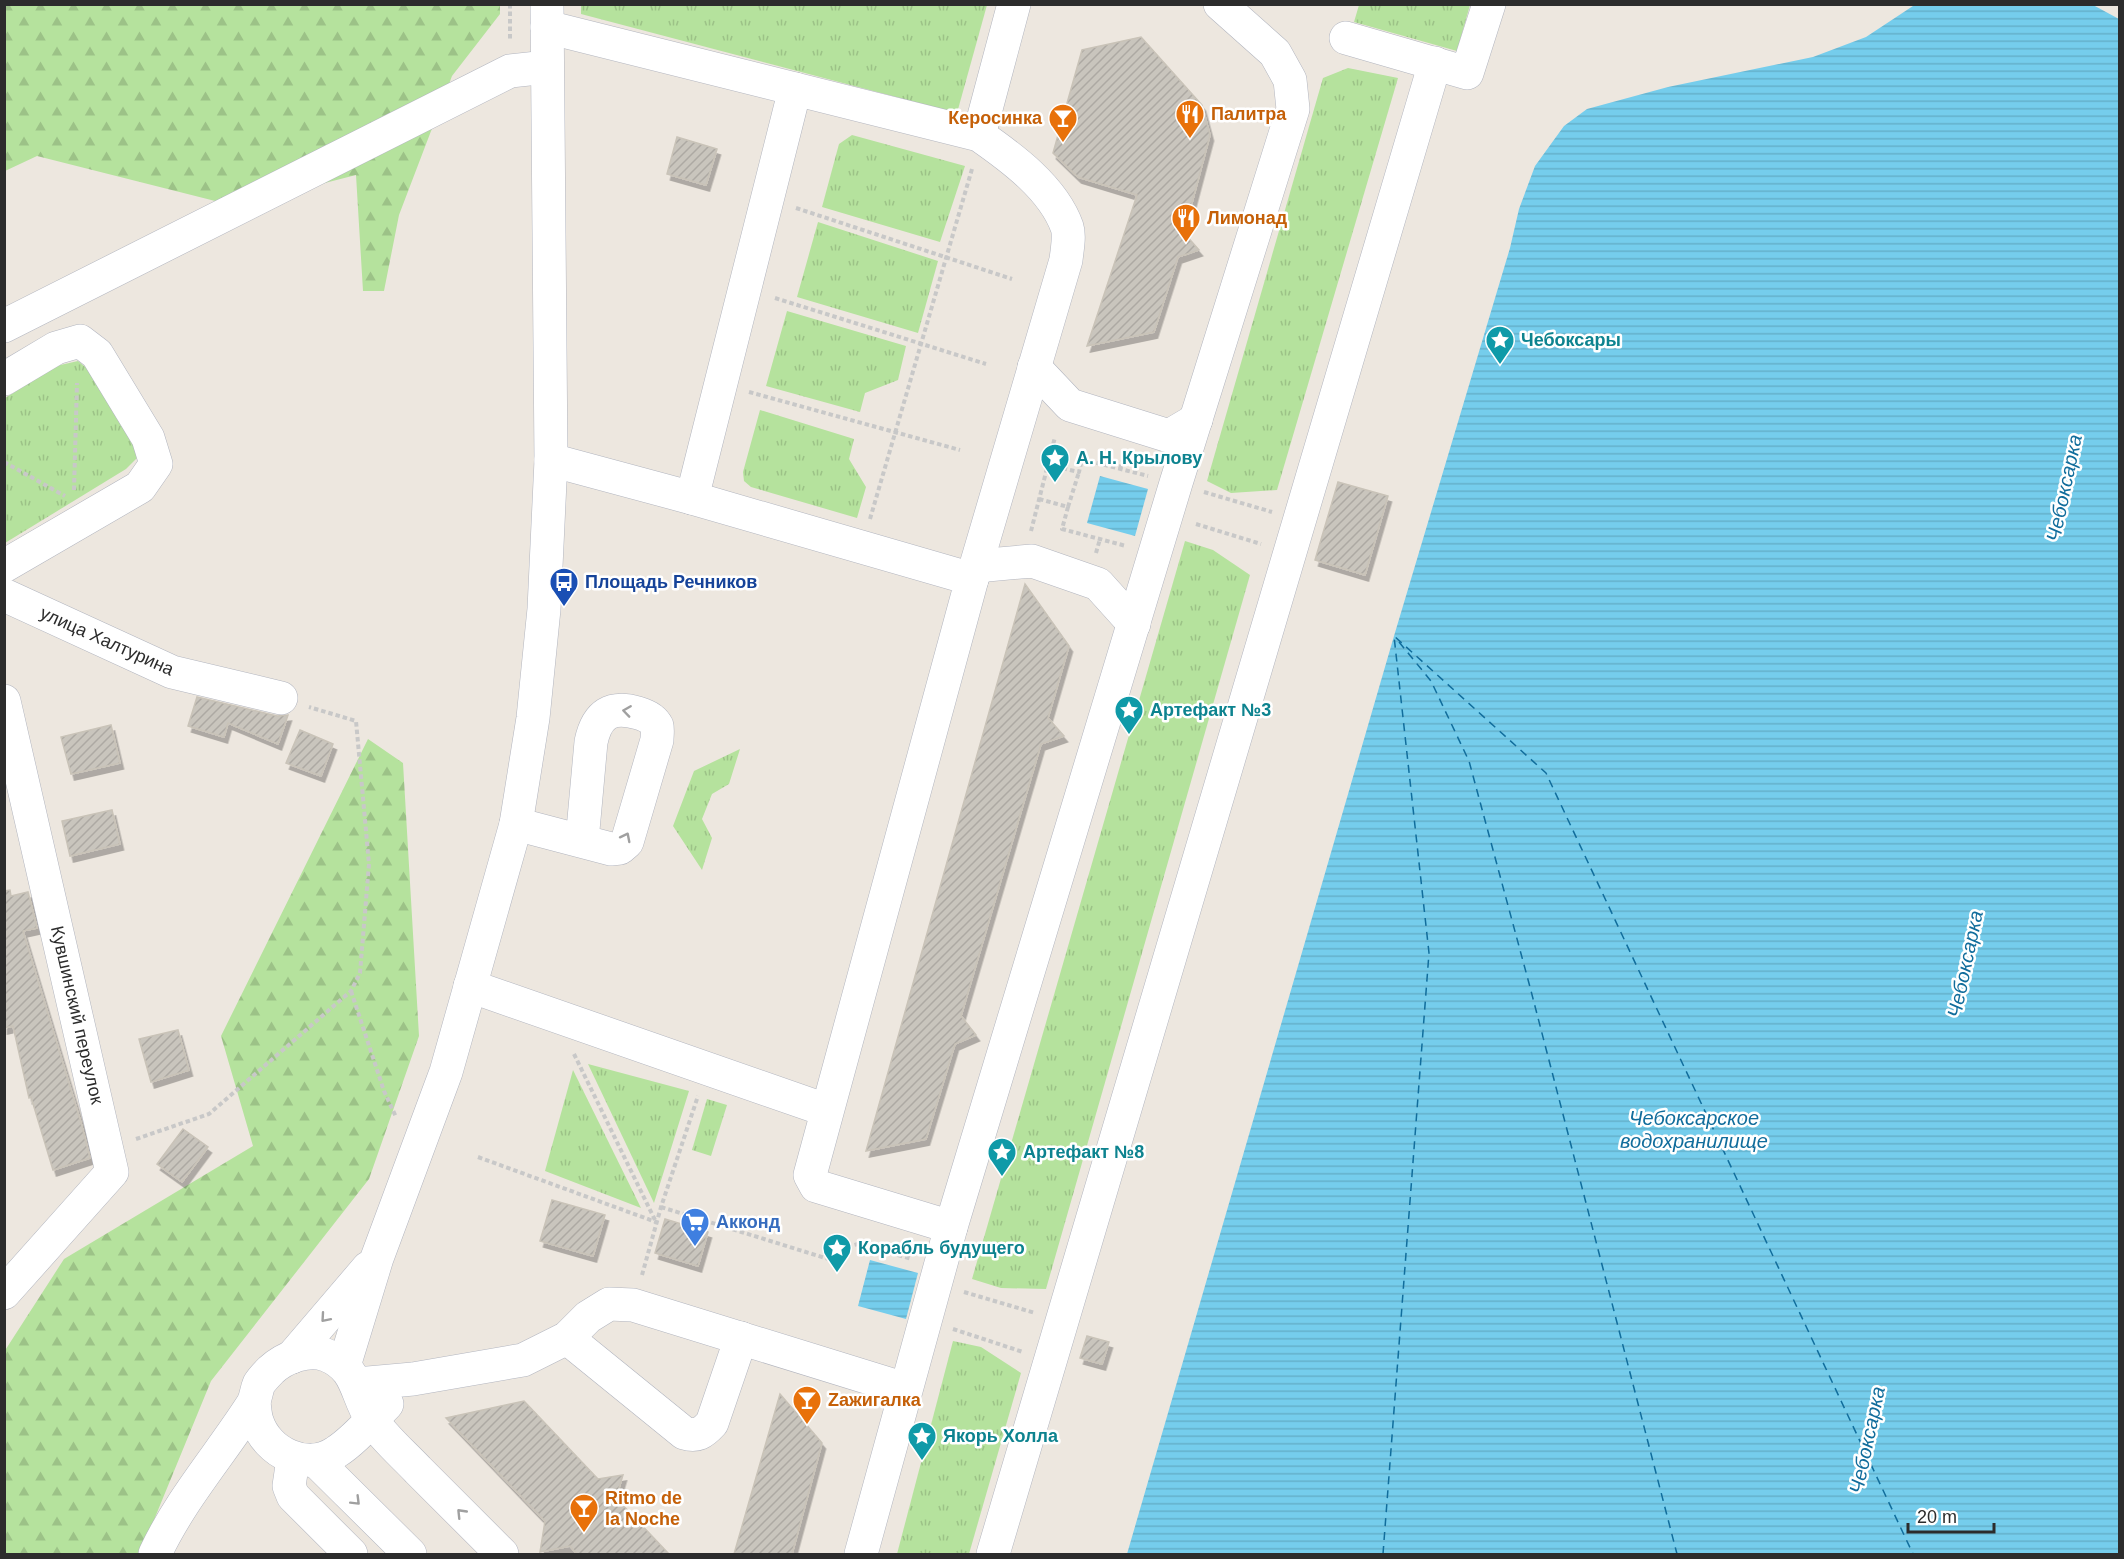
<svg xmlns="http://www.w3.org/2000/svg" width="2124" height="1559" viewBox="0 0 2124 1559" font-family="Helvetica,sans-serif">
<defs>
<pattern id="grass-tufts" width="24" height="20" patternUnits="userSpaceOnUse" patternTransform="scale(1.5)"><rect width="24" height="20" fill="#b5e29d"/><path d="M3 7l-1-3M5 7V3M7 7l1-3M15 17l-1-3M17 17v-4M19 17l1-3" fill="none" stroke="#9cc287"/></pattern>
<pattern id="forest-firs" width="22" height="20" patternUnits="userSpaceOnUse" patternTransform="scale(1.5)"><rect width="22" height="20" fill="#b5e29d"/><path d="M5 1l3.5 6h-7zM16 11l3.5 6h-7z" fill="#9cc287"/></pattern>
<pattern id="water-rules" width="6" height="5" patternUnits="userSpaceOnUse" patternTransform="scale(1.5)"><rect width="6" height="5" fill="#75cdec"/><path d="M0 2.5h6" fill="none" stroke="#65b0cb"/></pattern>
<pattern id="building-hatch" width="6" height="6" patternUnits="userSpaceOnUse" patternTransform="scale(1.5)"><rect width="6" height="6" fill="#c9c5bd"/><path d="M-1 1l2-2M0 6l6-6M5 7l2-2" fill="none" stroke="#ada9a3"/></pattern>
<filter id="shadow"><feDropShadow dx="3.5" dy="6" stdDeviation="0" flood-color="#0004"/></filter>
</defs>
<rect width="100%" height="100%" fill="#ede7df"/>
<!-- grass -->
<g fill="url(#grass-tufts)">
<polygon points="581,4 987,5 957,113 581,14"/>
<polygon points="1359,5 1359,4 1470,5 1457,51 1354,22"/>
<polygon points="1348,68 1398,78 1277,490 1231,493 1207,481 1323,78"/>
<polygon points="852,135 965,166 940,242 822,207 839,144"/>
<polygon points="818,222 938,261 918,333 797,297"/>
<polygon points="787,311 906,346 898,380 865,393 860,412 766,386"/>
<polygon points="78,361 89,370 135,441 137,458 126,469 5,543 5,398 56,366"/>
<polygon points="760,410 854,439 849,459 866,487 857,518 751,487 744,481 743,472"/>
<polygon points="1185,541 1213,550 1250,575 1046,1289 1001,1288 972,1279"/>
<polygon points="740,749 729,784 712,794 702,819 712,838 702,870 673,826 694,771"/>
<polygon points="588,1064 689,1091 654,1203"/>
<polygon points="573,1070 641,1208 545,1171"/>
<polygon points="707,1099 727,1105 711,1156 692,1150"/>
<polygon points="953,1341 981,1347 1021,1373 969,1554 897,1554"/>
</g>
<!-- forest -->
<g fill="url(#forest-firs)">
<polygon points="500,4 500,14 452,76 399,215 384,291 363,291 356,175 235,206 37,156 5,171 4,5"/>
<polygon points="368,739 403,763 419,1036 369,1179 211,1381 140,1554 5,1554 4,1352 64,1259 253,1146 221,1036"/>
</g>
<!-- water -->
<g fill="url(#water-rules)">
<polygon points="1916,4 2093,5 2119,19 2119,1554 1127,1554 1394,636 1510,248 1519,209 1535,166 1564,126 1587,109 1668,87 1813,57 1866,37"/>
<polygon points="1100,476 1148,489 1135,536 1087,523"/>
<polygon points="870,1260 918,1273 906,1319 858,1306"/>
</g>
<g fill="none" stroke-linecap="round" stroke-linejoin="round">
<!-- ferry -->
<g stroke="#116d9c" stroke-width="1.5" stroke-dasharray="8 6" stroke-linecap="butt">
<polyline points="1399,642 1431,681 1469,761 1530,987 1677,1554"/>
<polyline points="1383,1554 1429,953 1394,636 1546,773 1913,1554"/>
</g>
</g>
<!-- building -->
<g fill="url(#building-hatch)" stroke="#c9c3b8" stroke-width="1.5" filter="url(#shadow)">
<polygon points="1141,37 1202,105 1210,135 1184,233 1199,250 1178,257 1154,332 1087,346 1137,195 1078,177 1053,153 1082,50"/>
<polygon points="677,137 717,149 706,185 667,174"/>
<polygon points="1338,482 1388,496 1365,575 1315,560"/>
<polygon points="1025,584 1069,646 1048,718 1064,736 1041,744 1018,822 961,1016 976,1035 955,1044 926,1139 866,1151"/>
<polygon points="197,697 277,716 288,715 278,744 228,723 224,737 188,726"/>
<polygon points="111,725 120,763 71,774 61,737"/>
<polygon points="300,730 333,744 321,776 286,763"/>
<polygon points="112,810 120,844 70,856 62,821"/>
<polygon points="10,890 11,896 28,892 37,928 23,931 81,1123 90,1158 53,1170 31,1097 29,1098 13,1026 4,1028 4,891"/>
<polygon points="178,1030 189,1070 151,1082 139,1039"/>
<polygon points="183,1129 208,1147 182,1182 157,1164"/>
<polygon points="552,1200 605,1215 593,1256 540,1241"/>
<polygon points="665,1219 708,1232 698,1266 655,1253"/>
<polygon points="1087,1336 1109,1342 1102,1364 1080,1358"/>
<polygon points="780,1394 822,1443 792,1554 734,1554"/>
<polygon points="524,1401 598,1479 623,1475 616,1498 669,1554 577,1554 570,1546 540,1552 545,1521 446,1418"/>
</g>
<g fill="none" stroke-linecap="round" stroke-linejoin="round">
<!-- minor casing -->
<g stroke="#b2b5bf" stroke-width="34">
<g id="minor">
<path d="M 547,27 L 979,135 C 1012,158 1053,188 1067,227 C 1070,236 1067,250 1066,260 L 972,579"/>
<polyline points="1346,38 1467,73 1489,4"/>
<polyline points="979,135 1014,4"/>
<polyline points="4,326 510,71 547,67"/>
<polyline points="1034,367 1070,405 1169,436 1196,420"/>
<polyline points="4,379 56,348 80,341 97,354 148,438 156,464 140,487 4,566"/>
<polyline points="551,460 692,498 972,579 810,1175 816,1186 951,1227"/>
<polyline points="692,498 795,89"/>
<polyline points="976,566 1032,561 1098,584 1134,624"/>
<polyline points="4,595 172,672 281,698"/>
<polyline points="4,701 112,1172 4,1293"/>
<path d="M 516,824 L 611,849 L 620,848 L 627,842 L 657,740 C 657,736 658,729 657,726 C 653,718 645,715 638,713 C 611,705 597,714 591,742 L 582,841"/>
<polyline points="470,986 826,1110"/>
<path d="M 567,1338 L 684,1433 C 697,1437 703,1433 712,1423 L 741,1338"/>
<polyline points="292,1357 368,1268"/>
<polyline points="344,1366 377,1258 446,1072 516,824 533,718 544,609 551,460 547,4"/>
<polyline points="357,1384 413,1379 523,1360 567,1338 588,1317 609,1304 633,1305 905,1389"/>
<path d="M 254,1403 C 255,1409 255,1415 257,1421 C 267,1453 307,1472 336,1452 C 355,1440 371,1420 387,1404"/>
<polyline points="293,1459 289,1486 293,1496 351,1554"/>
<polyline points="315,1460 410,1554"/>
<path d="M 155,1554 C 180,1500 220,1455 252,1405 C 256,1399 256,1391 259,1384 C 262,1379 267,1374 271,1370 C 284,1358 308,1348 326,1355 C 359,1368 355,1395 372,1420 C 384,1438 403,1454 418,1470 C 446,1498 474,1526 502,1554"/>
<polyline points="861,1554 951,1227 1176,483 1293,109 1290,80 1275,53 1220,4"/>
<polyline points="993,1554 1435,63"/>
</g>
</g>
<!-- path -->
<g stroke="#c8c8c8" stroke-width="4" stroke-dasharray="4.5 3" stroke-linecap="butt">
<polyline points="510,4 510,41"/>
<polyline points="796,208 1012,279"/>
<polyline points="775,298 986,364"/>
<polyline points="749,392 960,450"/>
<polyline points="4,462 65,496"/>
<polyline points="1048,465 1079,472 1082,459 1148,476"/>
<polyline points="1120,469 1125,453"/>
<polyline points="74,490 77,383"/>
<polyline points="1204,492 1272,512"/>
<polyline points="1039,499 1068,507 1062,529 1126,546"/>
<polyline points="1068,507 1079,472"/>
<polyline points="870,519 972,169"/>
<polyline points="1196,524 1261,544"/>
<polyline points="1031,531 1055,437"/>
<polyline points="1096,553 1100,539"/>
<polyline points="351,991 384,1091 396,1117"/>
<polyline points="574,1054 656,1222"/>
<polyline points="136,1139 209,1114 351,991 360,973 369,864 356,721 309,707"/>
<polyline points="478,1157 656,1222"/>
<polyline points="661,1207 838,1262 850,1246 858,1244 912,1259"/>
<polyline points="642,1275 661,1207 698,1096"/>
<polyline points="964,1292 1035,1313"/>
<polyline points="953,1329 1023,1352"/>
</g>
<!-- minor -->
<use href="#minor" stroke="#fff" stroke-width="33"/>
</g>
<!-- one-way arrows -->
<defs><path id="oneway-chevron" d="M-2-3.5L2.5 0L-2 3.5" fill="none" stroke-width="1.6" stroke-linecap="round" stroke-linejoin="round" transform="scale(1.5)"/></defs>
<g stroke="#a0a0a0">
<use href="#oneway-chevron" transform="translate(627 711) rotate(-172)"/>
<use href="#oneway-chevron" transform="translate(626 837) rotate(-63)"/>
<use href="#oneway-chevron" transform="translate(325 1318) rotate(131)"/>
<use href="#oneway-chevron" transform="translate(356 1501) rotate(45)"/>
<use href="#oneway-chevron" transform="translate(461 1513) rotate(-134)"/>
</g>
<!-- icons -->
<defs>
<g id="restaurant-pin" transform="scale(1.5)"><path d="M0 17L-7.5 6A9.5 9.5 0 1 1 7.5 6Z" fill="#e8710a" stroke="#fff"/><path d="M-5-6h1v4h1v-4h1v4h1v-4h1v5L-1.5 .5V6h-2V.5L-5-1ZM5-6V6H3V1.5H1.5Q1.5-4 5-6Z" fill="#fff"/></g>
<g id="bar-pin" transform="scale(1.5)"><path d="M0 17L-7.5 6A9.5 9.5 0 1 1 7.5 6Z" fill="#e8710a" stroke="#fff"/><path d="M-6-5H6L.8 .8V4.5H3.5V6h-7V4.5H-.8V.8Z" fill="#fff"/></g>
<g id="sight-pin" transform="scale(1.5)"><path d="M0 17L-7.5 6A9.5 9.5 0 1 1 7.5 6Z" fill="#0f9aa8" stroke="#fff"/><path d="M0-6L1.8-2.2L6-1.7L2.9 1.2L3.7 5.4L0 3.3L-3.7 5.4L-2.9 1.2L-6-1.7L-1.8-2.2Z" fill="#fff"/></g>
<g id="bus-pin" transform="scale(1.5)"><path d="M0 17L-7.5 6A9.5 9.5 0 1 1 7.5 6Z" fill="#1a4fb4" stroke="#fff"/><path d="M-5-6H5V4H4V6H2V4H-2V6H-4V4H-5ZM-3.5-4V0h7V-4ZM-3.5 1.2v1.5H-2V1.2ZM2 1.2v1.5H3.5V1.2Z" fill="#fff"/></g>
<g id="supermarket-pin" transform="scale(1.5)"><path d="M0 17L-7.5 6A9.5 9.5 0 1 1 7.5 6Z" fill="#3f7fe0" stroke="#fff"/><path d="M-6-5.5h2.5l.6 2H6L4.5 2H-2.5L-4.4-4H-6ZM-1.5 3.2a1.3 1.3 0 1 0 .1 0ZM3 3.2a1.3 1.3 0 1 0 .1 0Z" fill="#fff"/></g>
</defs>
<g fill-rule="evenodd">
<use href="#restaurant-pin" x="1190" y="114"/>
<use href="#bar-pin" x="1063" y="118"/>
<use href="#restaurant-pin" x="1186" y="218"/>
<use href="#sight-pin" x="1500" y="340"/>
<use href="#sight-pin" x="1055" y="458"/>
<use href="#bus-pin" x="564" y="582"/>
<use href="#sight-pin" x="1129" y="710"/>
<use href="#sight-pin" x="1002" y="1152"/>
<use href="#supermarket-pin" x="695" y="1222"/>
<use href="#sight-pin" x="837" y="1248"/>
<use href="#bar-pin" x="807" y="1400"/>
<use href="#sight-pin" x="922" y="1436"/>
<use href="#bar-pin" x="584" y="1508"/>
</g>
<g text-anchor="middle" stroke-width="5" stroke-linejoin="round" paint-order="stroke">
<!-- food labels -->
<g font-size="18" font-weight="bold" fill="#c56008" stroke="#fff" text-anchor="start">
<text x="1211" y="120">Палитра</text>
<text x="1042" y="124" text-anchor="end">Керосинка</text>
<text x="1207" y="224">Лимонад</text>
<text x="828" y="1406">Zажигалка</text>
<text x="605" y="1504">Ritmo de<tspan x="605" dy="21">la Noche</tspan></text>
</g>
<!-- culture labels -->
<g font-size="18" font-weight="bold" fill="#0d838f" stroke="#fff" text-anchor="start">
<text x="1521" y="346">Чебоксары</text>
<text x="1076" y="464">А. Н. Крылову</text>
<text x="1150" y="716">Артефакт №3</text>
<text x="1023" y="1158">Артефакт №8</text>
<text x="858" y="1254">Корабль будущего</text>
<text x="943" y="1442">Якорь Холла</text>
</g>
<!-- transit labels -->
<g font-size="18" font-weight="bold" fill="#164399" stroke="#fff" text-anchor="start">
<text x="585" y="588">Площадь Речников</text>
</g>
<!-- street labels -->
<g font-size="18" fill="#2c2c2c" stroke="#fff">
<text transform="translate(107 641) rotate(24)" y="6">улица Халтурина</text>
<text transform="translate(77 1015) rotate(77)" y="6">Кувшинский переулок</text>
</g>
<!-- shop labels -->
<g font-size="18" font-weight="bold" fill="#366cbe" stroke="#fff" text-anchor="start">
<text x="716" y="1228">Акконд</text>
</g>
<!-- water labels -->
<g font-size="20" font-style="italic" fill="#116d9c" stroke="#fff">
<text transform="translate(2064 488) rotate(-78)" y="7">Чебоксарка</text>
<text transform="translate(1965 964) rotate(-78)" y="7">Чебоксарка</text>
<text x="1694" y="1125">Чебоксарское<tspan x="1694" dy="23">водохранилище</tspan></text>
<text transform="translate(1867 1440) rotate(-78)" y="7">Чебоксарка</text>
</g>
</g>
<!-- border -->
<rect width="2124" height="1559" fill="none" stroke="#2c2c2c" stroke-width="12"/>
<!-- scale -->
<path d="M1908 1523v9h86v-9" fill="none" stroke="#2c2c2c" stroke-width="3"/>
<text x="1917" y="1523" font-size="18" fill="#2c2c2c" stroke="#ffffff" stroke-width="4.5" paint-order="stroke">20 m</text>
</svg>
